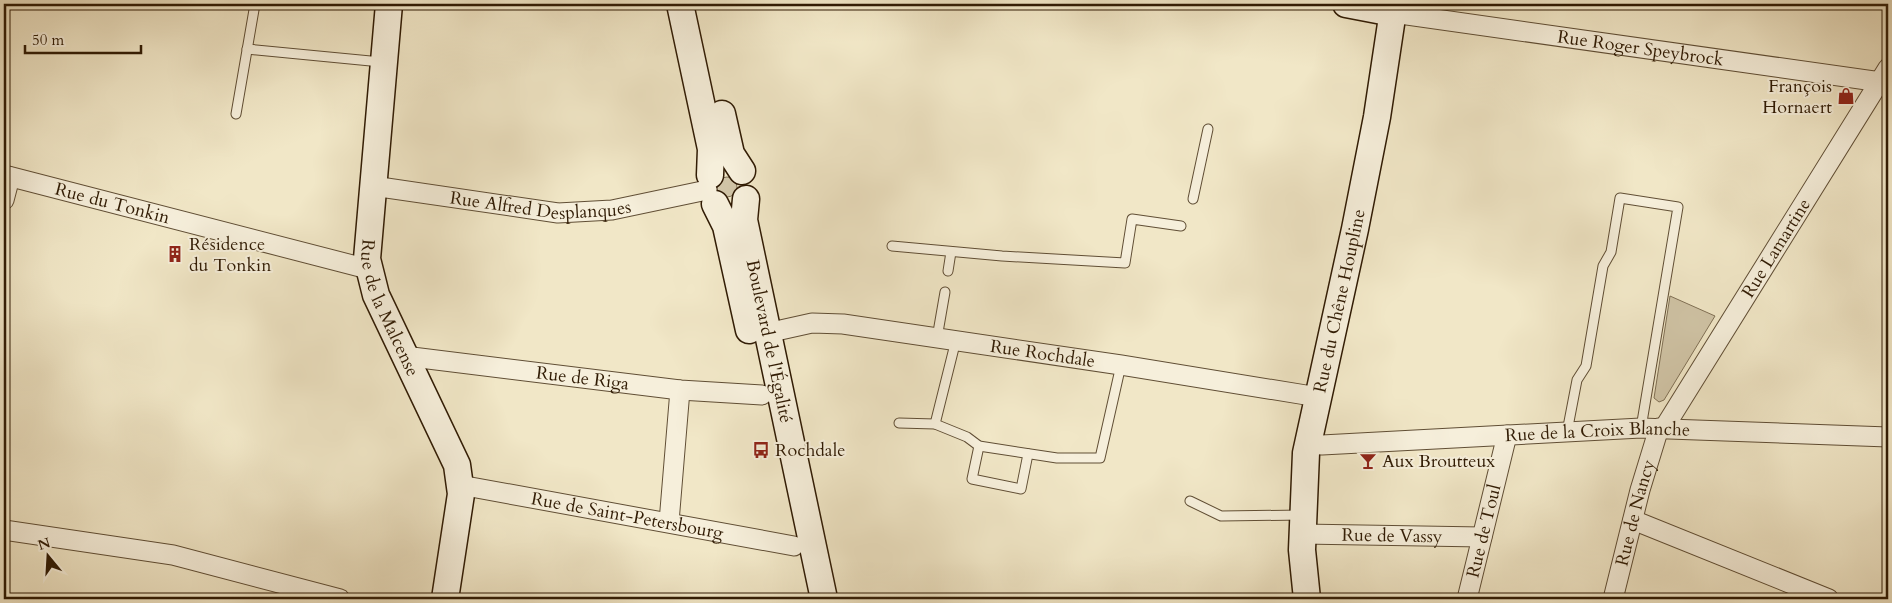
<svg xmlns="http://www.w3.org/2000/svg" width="1892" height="603" viewBox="0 0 1892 603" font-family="Cardo,serif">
<rect width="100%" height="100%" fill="#f1e7c7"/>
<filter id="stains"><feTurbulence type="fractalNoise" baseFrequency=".004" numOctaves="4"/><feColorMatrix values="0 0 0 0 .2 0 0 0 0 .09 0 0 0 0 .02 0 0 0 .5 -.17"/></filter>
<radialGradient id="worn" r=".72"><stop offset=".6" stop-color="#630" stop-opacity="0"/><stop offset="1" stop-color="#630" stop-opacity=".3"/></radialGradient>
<!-- green -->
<g fill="#d0c4a6" stroke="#807055">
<circle cx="727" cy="187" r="10"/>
<polygon points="1670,296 1715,316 1664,400 1659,402 1654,398"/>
</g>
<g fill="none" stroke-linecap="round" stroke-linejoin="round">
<!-- lane casing -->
<g stroke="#604e35" stroke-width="11">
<g id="lane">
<polyline points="247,49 381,62"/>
<polyline points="236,114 255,4"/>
<polyline points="1193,199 1208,129"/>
<polyline points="892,246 1002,256 1125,263 1132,219 1181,226"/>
<polyline points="948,271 951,252"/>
<polyline points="937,338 945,292"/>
<polyline points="899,423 935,424 967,437 979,446 1057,458 1100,458 1121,365"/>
<polyline points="935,424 956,340"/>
<polyline points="1567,432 1577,380 1586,366 1603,266 1611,252 1620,198 1678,207 1641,428"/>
<polyline points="979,446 972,479 1021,489 1028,454"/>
<polyline points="1190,501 1221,516 1302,515"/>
</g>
</g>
<!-- street casing -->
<g stroke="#604e35" stroke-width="21">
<g id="street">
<path id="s1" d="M 1393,13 L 1888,83"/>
<path id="s2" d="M 4,175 L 368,269"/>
<path id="s3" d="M 373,186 L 558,213 L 612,210 L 707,190"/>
<polyline points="4,200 10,177"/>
<path id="s4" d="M 767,333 L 812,323 L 843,324 L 1121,365 L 1318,397"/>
<path id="s5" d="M 404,356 L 680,390 L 762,395"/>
<path id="s6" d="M 1664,428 L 1888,68"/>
<path id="s7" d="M 1307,443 L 1322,445 L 1641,428 L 1888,437"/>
<path id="s8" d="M 460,485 L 794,546"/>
<polyline points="1633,520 1829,599"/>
<polyline points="669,522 680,390"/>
<polyline points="4,530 173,555 340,599"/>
<path id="s9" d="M 1302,534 L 1482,537"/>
<path id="s10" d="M 1467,599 L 1507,435"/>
<path id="s11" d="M 1613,599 L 1640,490 L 1659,428"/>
</g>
</g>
<!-- secondary casing -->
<g stroke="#301b04" stroke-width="29">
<g id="secondary">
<path id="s12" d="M 389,4 L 367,259 L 376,295 L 457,465 L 461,494 L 445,599"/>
<polyline points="680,4 711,149 710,175"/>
<polyline points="1346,4 1393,13"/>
<polyline points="722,114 731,154 742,171"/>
<path id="s13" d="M 746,199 L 744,220 L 824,599"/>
<polyline points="715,204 726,226 749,330"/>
<path id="s14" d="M 1307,599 L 1302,550 L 1306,453 L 1355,229 L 1377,117 L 1394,4"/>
</g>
</g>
<!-- lane -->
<use href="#lane" stroke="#f6efdb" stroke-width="9"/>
<!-- street -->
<use href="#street" stroke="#f6efdb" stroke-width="19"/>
<!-- secondary -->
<use href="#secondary" stroke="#f6efdb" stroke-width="26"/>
</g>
<!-- icons -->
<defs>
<g id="shop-bare" transform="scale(1.35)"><path d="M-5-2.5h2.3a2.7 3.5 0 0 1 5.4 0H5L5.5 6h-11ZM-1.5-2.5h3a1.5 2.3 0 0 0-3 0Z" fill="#8f2418" stroke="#f6efdb" stroke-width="2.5" paint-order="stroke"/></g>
<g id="building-bare" transform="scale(1.35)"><path d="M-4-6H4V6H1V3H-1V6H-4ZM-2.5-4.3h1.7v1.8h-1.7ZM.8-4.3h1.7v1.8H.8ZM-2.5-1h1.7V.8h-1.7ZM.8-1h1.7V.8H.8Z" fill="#8f2418" stroke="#f6efdb" stroke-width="2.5" paint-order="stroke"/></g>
<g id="bus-bare" transform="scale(1.35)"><path d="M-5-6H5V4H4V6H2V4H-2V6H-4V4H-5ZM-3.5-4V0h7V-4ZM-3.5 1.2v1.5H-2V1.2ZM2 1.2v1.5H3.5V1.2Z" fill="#8f2418" stroke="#f6efdb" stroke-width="2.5" paint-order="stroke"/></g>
<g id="bar-bare" transform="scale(1.35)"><path d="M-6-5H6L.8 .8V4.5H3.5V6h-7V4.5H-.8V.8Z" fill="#8f2418" stroke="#f6efdb" stroke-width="2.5" paint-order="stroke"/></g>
</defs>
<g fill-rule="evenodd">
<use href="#shop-bare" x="1846" y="96"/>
<use href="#building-bare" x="175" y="254"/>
<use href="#bus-bare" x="761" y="450"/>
<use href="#bar-bare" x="1368" y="461"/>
</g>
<g text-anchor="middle" stroke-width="4" stroke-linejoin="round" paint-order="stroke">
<!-- street labels -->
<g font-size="18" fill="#301b04" stroke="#f6efdb">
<text dy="6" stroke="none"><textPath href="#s1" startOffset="250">Rue Roger Speybrock</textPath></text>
<text dy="6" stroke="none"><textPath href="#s3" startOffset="169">Rue Alfred Desplanques</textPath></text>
<text dy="6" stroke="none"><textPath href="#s2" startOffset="112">Rue du Tonkin</textPath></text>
<text dy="6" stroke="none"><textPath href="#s6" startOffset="212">Rue Lamartine</textPath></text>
<text dy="6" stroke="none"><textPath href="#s14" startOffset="302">Rue du Chêne Houpline</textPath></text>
<text dy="6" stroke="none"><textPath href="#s12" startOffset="309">Rue de la Malcense</textPath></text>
<text dy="6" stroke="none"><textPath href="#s13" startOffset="145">Boulevard de l'Égalité</textPath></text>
<text dy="6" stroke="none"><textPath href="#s4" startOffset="279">Rue Rochdale</textPath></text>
<text dy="6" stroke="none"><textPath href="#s5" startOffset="180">Rue de Riga</textPath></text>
<text dy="6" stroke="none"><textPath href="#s7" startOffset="291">Rue de la Croix Blanche</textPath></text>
<text dy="6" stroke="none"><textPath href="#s11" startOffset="89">Rue de Nancy</textPath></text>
<text dy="6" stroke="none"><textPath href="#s8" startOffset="170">Rue de Saint-Petersbourg</textPath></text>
<text dy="6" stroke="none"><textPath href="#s10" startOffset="70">Rue de Toul</textPath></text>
<text dy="6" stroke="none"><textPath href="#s9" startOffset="90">Rue de Vassy</textPath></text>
</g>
<!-- poi labels -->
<g font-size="18" fill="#301b04" stroke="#f6efdb" text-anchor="start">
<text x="1832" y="92" text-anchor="end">François<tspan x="1832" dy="21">Hornaert</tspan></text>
<text x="189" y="250">Résidence<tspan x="189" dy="21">du Tonkin</tspan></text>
<text x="775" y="456">Rochdale</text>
<text x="1382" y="467">Aux Broutteux</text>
</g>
</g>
<!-- margin -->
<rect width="1892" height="603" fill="none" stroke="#f1e7c7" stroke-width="20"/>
<rect x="5" y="5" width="1882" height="593" fill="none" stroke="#301b04" stroke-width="2.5"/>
<rect x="10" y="10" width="1872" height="583" fill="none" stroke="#301b04"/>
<!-- north arrow -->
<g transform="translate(48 556) rotate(342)" stroke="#f6efdb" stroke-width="4" paint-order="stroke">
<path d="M0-4L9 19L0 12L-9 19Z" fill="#301b04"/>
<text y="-8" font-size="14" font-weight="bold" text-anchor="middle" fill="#301b04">N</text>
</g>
<!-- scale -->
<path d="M25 45v8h116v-8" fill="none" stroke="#301b04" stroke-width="2.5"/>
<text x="32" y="45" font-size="15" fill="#301b04" stroke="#f6efdb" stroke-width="4" paint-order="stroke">50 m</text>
<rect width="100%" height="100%" filter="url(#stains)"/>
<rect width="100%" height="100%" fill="url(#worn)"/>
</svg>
